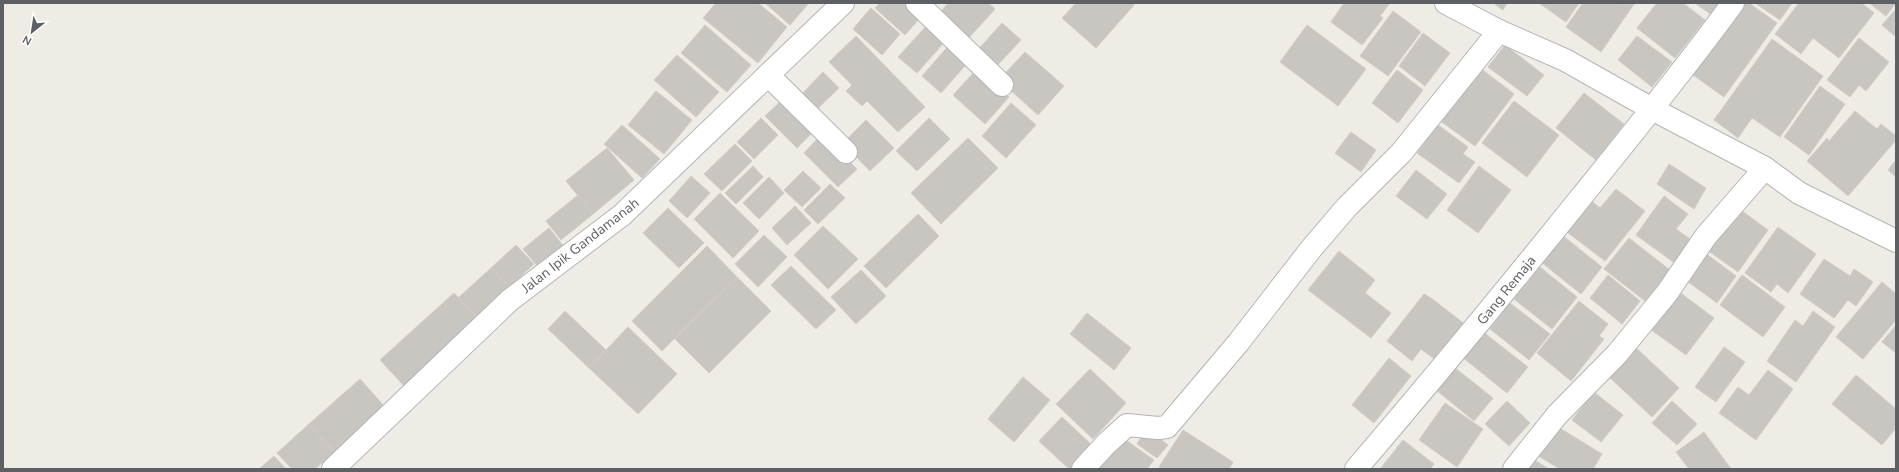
<svg xmlns="http://www.w3.org/2000/svg" width="1899" height="472" viewBox="0 0 1899 472" font-family="'Nunito Sans',sans-serif">
<rect width="100%" height="100%" fill="#eeece5"/>
<!-- building -->
<g fill="#c9c6c2" stroke="#d2cdc4">
<polygon points="716,3 758,3 787,27 758,63 703,18"/>
<polygon points="765,3 809,3 790,25"/>
<polygon points="880,3 916,3 925,12 905,35 875,8"/>
<polygon points="948,3 988,3 995,9 966,41 937,16"/>
<polygon points="1076,3 1133,3 1134,5 1096,48 1062,18"/>
<polygon points="1344,3 1390,3 1380,16 1383,18 1362,45 1331,22"/>
<polygon points="1493,3 1507,3 1503,10"/>
<polygon points="1539,3 1579,3 1566,22"/>
<polygon points="1583,3 1634,4 1601,52 1566,27"/>
<polygon points="1657,3 1683,3 1705,20 1675,58 1637,28"/>
<polygon points="1695,3 1722,3 1713,16"/>
<polygon points="1744,3 1749,3 1777,23 1724,97 1693,75"/>
<polygon points="1755,3 1792,3 1780,20"/>
<polygon points="1799,3 1862,3 1874,13 1839,58 1813,38 1801,54 1775,34"/>
<polygon points="1869,3 1896,3 1886,16"/>
<polygon points="871,8 900,34 882,55 853,29"/>
<polygon points="1896,9 1896,37 1882,25"/>
<polygon points="1393,11 1421,32 1388,76 1360,56"/>
<polygon points="930,22 948,38 917,73 898,57"/>
<polygon points="1002,23 1021,40 993,70 975,53"/>
<polygon points="705,25 751,65 727,92 681,53"/>
<polygon points="1307,25 1366,69 1338,106 1280,62"/>
<polygon points="1423,33 1450,53 1425,86 1399,66"/>
<polygon points="856,36 925,107 898,132 867,101 862,106 846,91 852,85 829,62"/>
<polygon points="1637,36 1672,62 1652,87 1618,60"/>
<polygon points="1859,38 1889,62 1866,91 1859,85 1850,97 1827,80"/>
<polygon points="1772,39 1823,76 1780,137 1752,118 1738,138 1714,120"/>
<polygon points="952,42 971,59 941,93 922,76"/>
<polygon points="1505,45 1544,75 1527,96 1488,67"/>
<polygon points="1025,52 1064,86 1038,115 999,80"/>
<polygon points="677,55 719,92 696,117 654,80"/>
<polygon points="1475,64 1514,94 1475,146 1435,117"/>
<polygon points="977,69 1009,97 985,124 953,95"/>
<polygon points="1397,70 1423,90 1398,123 1372,103"/>
<polygon points="823,72 839,88 812,114 797,99"/>
<polygon points="1820,86 1845,104 1809,155 1784,137"/>
<polygon points="656,91 692,120 664,154 628,125"/>
<polygon points="1584,93 1624,124 1596,160 1556,128"/>
<polygon points="785,97 817,128 797,148 765,116"/>
<polygon points="1514,101 1559,135 1527,177 1482,143"/>
<polygon points="1011,103 1036,125 1006,158 982,136"/>
<polygon points="1855,111 1877,129 1881,124 1896,136 1896,140 1848,196 1807,161 1827,138 1829,141"/>
<polygon points="761,118 778,135 754,159 737,142"/>
<polygon points="929,118 950,139 917,171 896,151"/>
<polygon points="866,120 894,148 870,171 843,143"/>
<polygon points="622,125 660,159 642,178 604,144"/>
<polygon points="1438,125 1468,147 1463,154 1475,162 1459,183 1417,153"/>
<polygon points="1351,132 1376,150 1361,172 1335,153"/>
<polygon points="822,134 857,169 838,187 804,153"/>
<polygon points="968,138 998,168 941,224 911,193"/>
<polygon points="735,144 752,161 722,191 704,174"/>
<polygon points="607,148 634,180 593,214 566,181"/>
<polygon points="1896,160 1896,177 1888,170"/>
<polygon points="1669,164 1706,188 1694,209 1657,184"/>
<polygon points="753,166 763,177 736,204 725,193"/>
<polygon points="1479,166 1511,190 1478,233 1447,210"/>
<polygon points="1416,170 1447,194 1427,219 1396,196"/>
<polygon points="803,171 821,188 802,207 784,190"/>
<polygon points="691,176 710,193 687,218 669,201"/>
<polygon points="769,177 784,193 759,219 743,203"/>
<polygon points="830,184 845,198 818,224 804,210"/>
<polygon points="1616,189 1645,211 1605,261 1563,229 1588,198 1600,208"/>
<polygon points="720,193 759,231 733,258 694,219"/>
<polygon points="578,195 593,214 561,240 546,221"/>
<polygon points="1664,196 1688,214 1676,229 1693,241 1676,264 1636,235"/>
<polygon points="795,206 811,223 787,245 772,228"/>
<polygon points="668,208 704,243 679,268 643,233"/>
<polygon points="1738,208 1768,230 1738,272 1707,250"/>
<polygon points="918,214 939,236 886,288 864,266"/>
<polygon points="823,226 858,259 828,289 794,255"/>
<polygon points="1778,227 1816,254 1788,293 1777,284 1771,292 1745,273"/>
<polygon points="549,228 565,248 540,269 523,249"/>
<polygon points="1557,231 1602,267 1581,294 1536,258"/>
<polygon points="764,235 787,257 758,287 735,264"/>
<polygon points="1629,238 1670,270 1645,301 1604,269"/>
<polygon points="516,245 534,264 509,287 491,268"/>
<polygon points="707,246 737,277 662,351 632,321"/>
<polygon points="1339,251 1375,280 1365,293 1391,313 1371,338 1308,290"/>
<polygon points="1704,252 1736,276 1717,303 1684,279"/>
<polygon points="1824,259 1850,276 1854,269 1873,282 1856,306 1848,300 1834,318 1800,294"/>
<polygon points="791,266 836,310 816,329 771,285"/>
<polygon points="1540,267 1577,297 1552,329 1514,299"/>
<polygon points="491,268 513,291 480,321 458,298"/>
<polygon points="861,270 886,296 856,324 831,297"/>
<polygon points="1608,275 1640,301 1622,324 1590,298"/>
<polygon points="1742,275 1785,307 1763,337 1720,305"/>
<polygon points="737,277 771,311 709,373 675,339"/>
<polygon points="1882,282 1896,294 1896,320 1863,359 1836,337"/>
<polygon points="1678,291 1714,318 1686,355 1650,329"/>
<polygon points="454,293 480,321 406,388 380,360"/>
<polygon points="1424,294 1431,298 1466,325 1437,361 1421,349 1412,361 1387,341"/>
<polygon points="1579,301 1608,324 1599,336 1604,339 1571,381 1537,353"/>
<polygon points="1510,303 1550,334 1529,360 1490,329"/>
<polygon points="565,311 606,350 589,368 548,329"/>
<polygon points="1813,311 1835,327 1796,382 1767,361 1795,320 1803,326"/>
<polygon points="1087,313 1131,348 1114,370 1070,334"/>
<polygon points="1896,325 1896,353 1882,342"/>
<polygon points="628,327 677,374 638,414 589,368"/>
<polygon points="1482,331 1528,367 1507,393 1462,357"/>
<polygon points="1634,346 1679,388 1652,417 1607,375"/>
<polygon points="1724,347 1745,362 1716,402 1695,387"/>
<polygon points="1389,358 1411,376 1374,423 1352,405"/>
<polygon points="1454,367 1493,398 1474,421 1436,390"/>
<polygon points="1090,369 1126,403 1093,439 1056,404"/>
<polygon points="1768,370 1793,389 1756,440 1719,413 1738,387 1749,395"/>
<polygon points="1856,375 1896,409 1896,428 1882,445 1832,404"/>
<polygon points="1023,377 1050,400 1014,442 988,419"/>
<polygon points="360,379 385,407 334,452 309,424"/>
<polygon points="1594,392 1623,415 1601,442 1572,420"/>
<polygon points="1507,401 1530,423 1509,446 1485,424"/>
<polygon points="1672,401 1697,424 1677,445 1652,423"/>
<polygon points="1445,403 1483,429 1457,467 1419,440"/>
<polygon points="1062,417 1096,449 1077,469 1069,469 1039,441"/>
<polygon points="309,424 334,452 315,469 292,469 277,453"/>
<polygon points="1553,424 1602,454 1593,469 1560,469 1535,454"/>
<polygon points="1147,429 1168,445 1157,458 1137,444"/>
<polygon points="1183,430 1233,462 1229,469 1161,469 1159,467"/>
<polygon points="1704,432 1731,469 1689,469 1676,452"/>
<polygon points="1120,436 1154,460 1147,469 1096,469"/>
<polygon points="1403,440 1434,464 1430,469 1380,469"/>
<polygon points="274,456 286,469 259,469"/>
<polygon points="1533,459 1549,469 1527,469"/>
</g>
<g fill="none" stroke-linecap="round" stroke-linejoin="round">
<!-- minor casing -->
<g stroke="#b2b5b9" stroke-width="24">
<g id="minor">
<polyline points="917,3 1002,85"/>
<polyline points="1446,3 1499,31 1565,60 1652,109 1765,168 1799,193 1896,241"/>
<polyline points="768,75 846,152"/>
<polyline points="333,469 510,300 622,215 843,3"/>
<polyline points="1083,469 1106,444 1127,425 1158,428 1167,427 1238,343 1311,249 1346,208 1401,153 1499,31"/>
<path d="M 1356,469 C 1433,379 1508,288 1582,196 C 1633,133 1685,69 1733,3"/>
<polyline points="1514,469 1557,415 1617,354 1667,293 1706,236 1765,168"/>
</g>
</g>
<!-- minor -->
<use href="#minor" stroke="#fff" stroke-width="22"/>
</g>
<g text-anchor="middle" stroke-width="3" stroke-linejoin="round" paint-order="stroke">
<!-- street labels -->
<g font-size="14" fill="#5d6064" stroke="#fff">
<text transform="translate(580 245) rotate(-38)" y="5">Jalan Ipik Gandamanah</text>
<text transform="translate(1506 290) rotate(-51)" y="5">Gang Remaja</text>
</g>
</g>
<!-- border -->
<rect width="1899" height="472" fill="none" stroke="#5d6064" stroke-width="8"/>
<!-- north arrow -->
<g transform="translate(32 32) rotate(210)" stroke="#ffffff" stroke-width="3" paint-order="stroke">
<path d="M0-3L7 15L0 10L-7 15Z" fill="#5d6064"/>
<text y="-6" font-size="11" font-weight="bold" text-anchor="middle" fill="#5d6064">N</text>
</g>
</svg>
